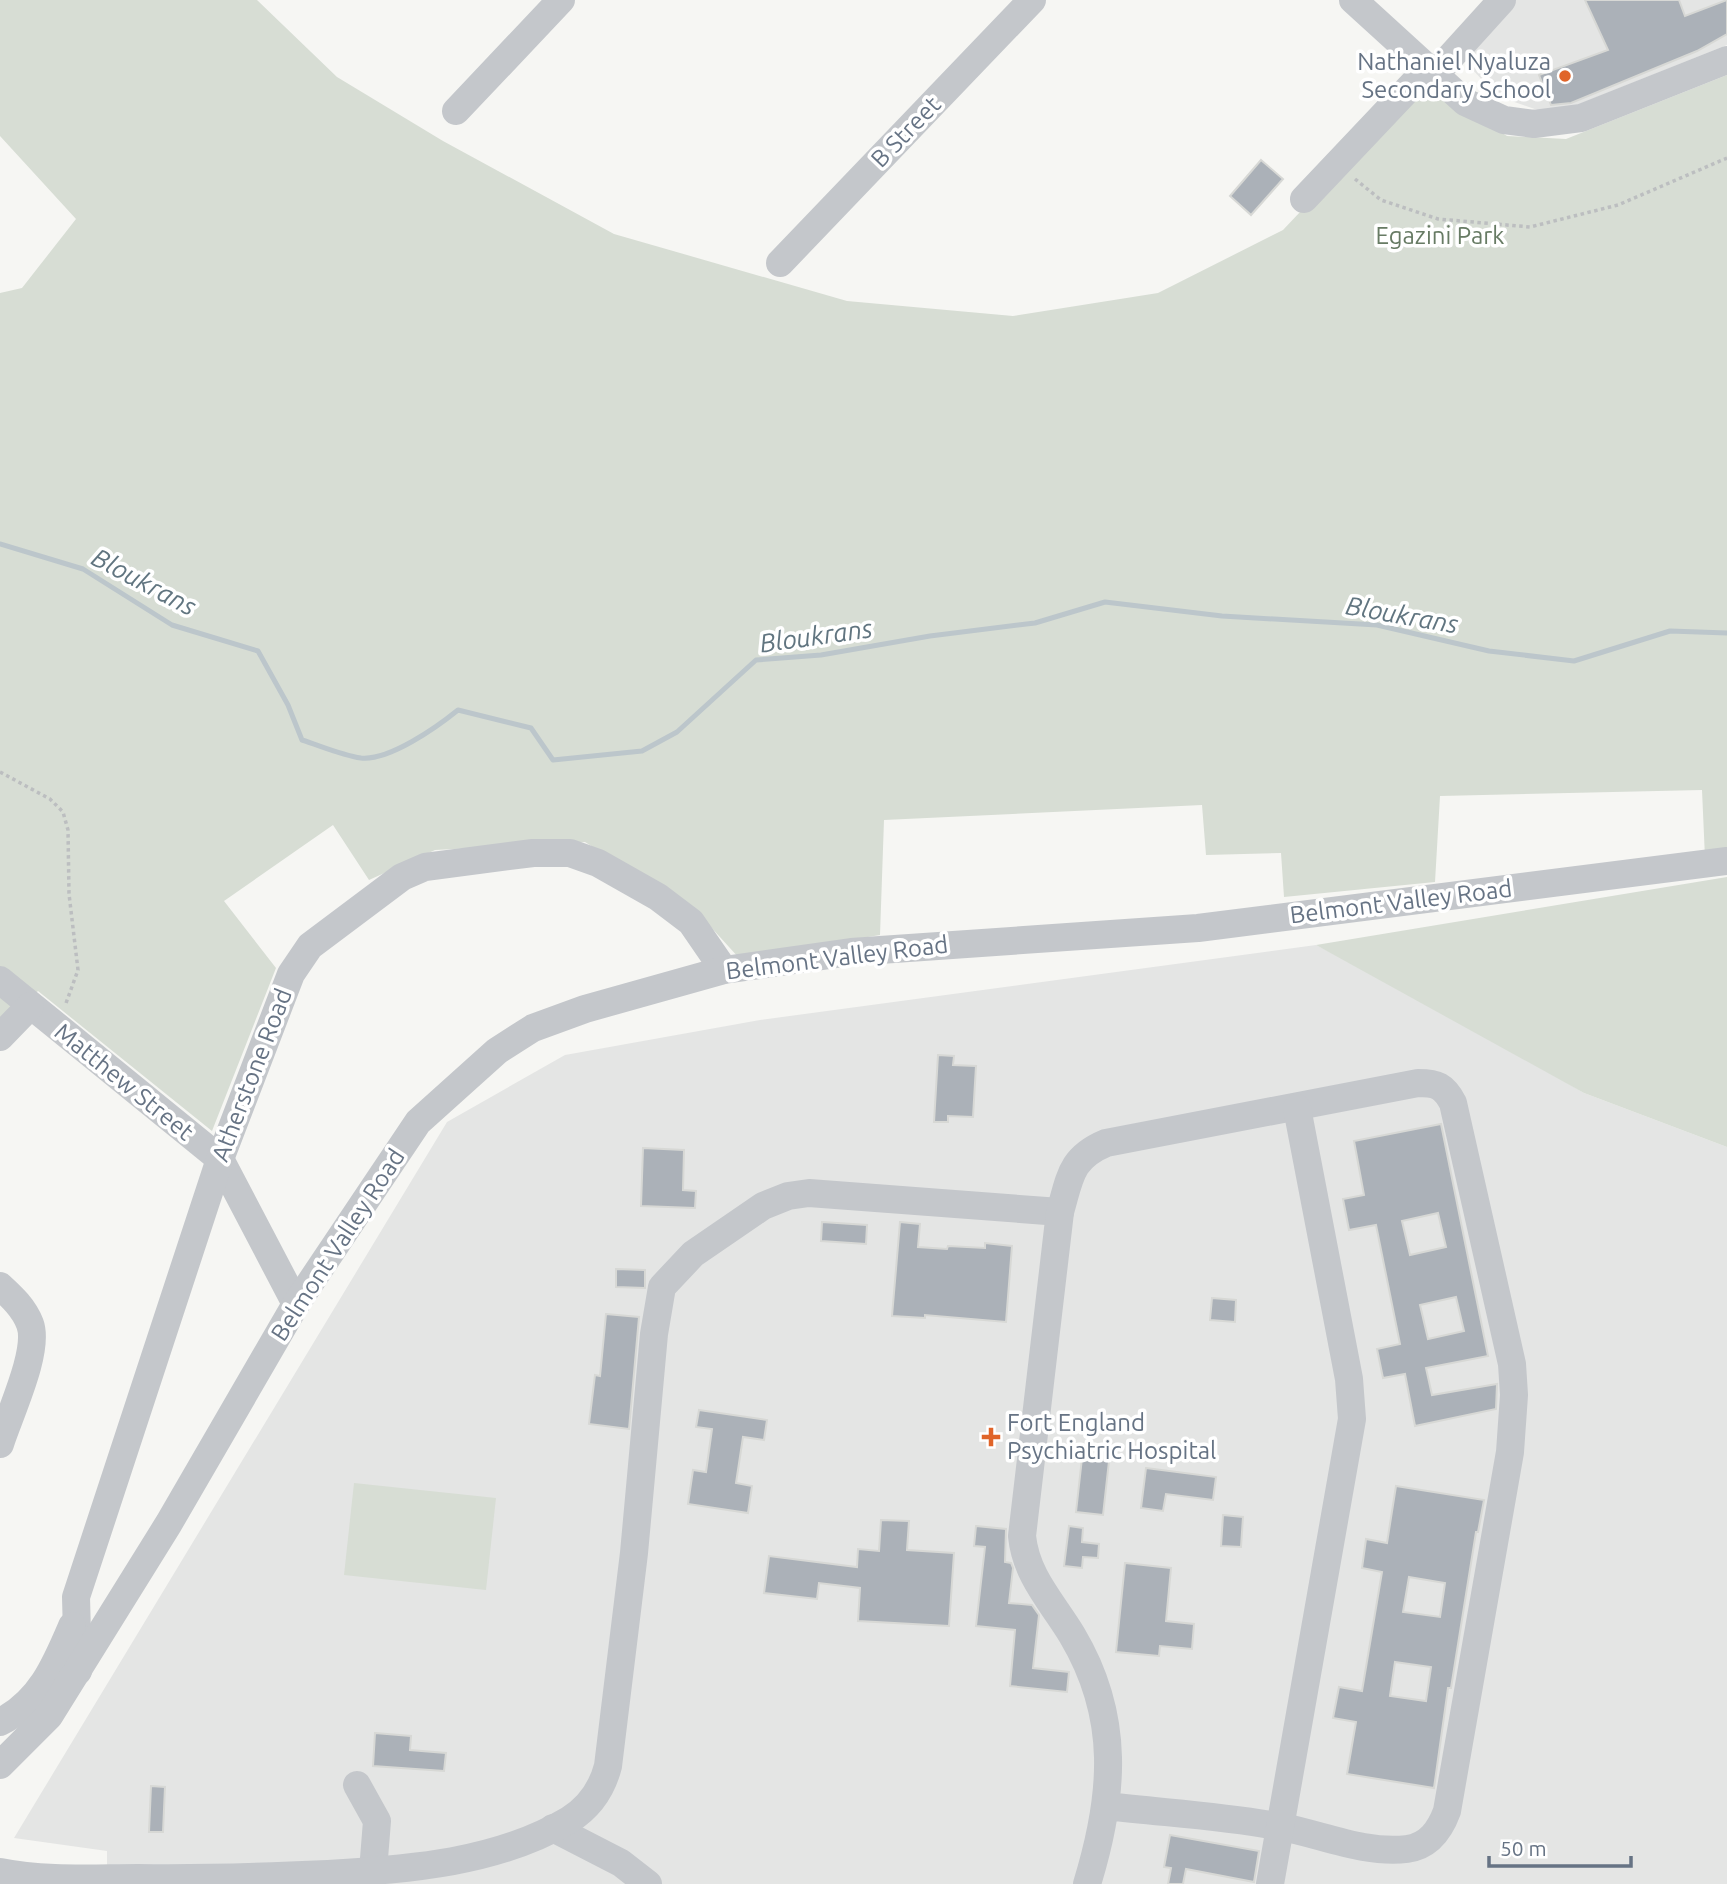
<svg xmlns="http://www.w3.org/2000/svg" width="1727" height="1884" viewBox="0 0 1727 1884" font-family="Ubuntu,sans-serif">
<rect width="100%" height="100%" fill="#f6f6f3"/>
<!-- built -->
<g fill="#e4e5e4">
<polygon points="1510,0 1727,0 1727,45 1552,115 1497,96 1460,56"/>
<polygon points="1316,945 1435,1005 1584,1093 1727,1147 1727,1884 107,1884 107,1851 14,1838 447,1122 565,1055 760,1020"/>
</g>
<!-- green -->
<g fill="#d7ddd4">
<polygon points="0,0 257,0 337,77 443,141 614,234 847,301 1013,316 1158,293 1283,230 1423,82 1507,136 1566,139 1727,75 1727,855 1705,858 1702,790 1440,796 1435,882 1284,897 1281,853 1206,855 1202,805 884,820 880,935 739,958 699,914 585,842 435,850 369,880 333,825 224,901 276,968 212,1131 38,991 0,1026 0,293 22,288 76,219 0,136"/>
<polygon points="1727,877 1727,1147 1584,1093 1316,945"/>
<polygon points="354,1483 496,1498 486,1590 344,1575"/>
</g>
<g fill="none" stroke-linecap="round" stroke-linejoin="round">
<!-- stream -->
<path stroke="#bcc6cb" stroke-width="5" d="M 0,544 L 83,569 L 172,625 L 258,651 L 288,705 L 302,740 C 321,746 341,755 361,758 C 389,761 437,727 458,710 L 531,728 L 553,760 L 642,751 L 677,732 L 756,660 L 821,655 L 930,636 L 1035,623 L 1105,602 L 1222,616 L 1377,625 L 1489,651 L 1574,661 L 1670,631 L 1727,633"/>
</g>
<!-- building -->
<g fill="#abb1b8" stroke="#d7d8d5" stroke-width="2" fill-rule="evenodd">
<polygon points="1585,0 1679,0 1685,16 1727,0 1727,34 1697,51 1571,103 1551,105 1539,75 1608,50"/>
<polygon points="1261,160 1283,179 1251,215 1230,196"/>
<polygon points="938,1055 954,1056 953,1065 976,1066 973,1117 948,1116 948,1122 934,1122"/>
<path d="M 1441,1124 L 1488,1356 L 1426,1368 L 1432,1395 L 1497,1384 L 1496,1409 L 1415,1426 L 1405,1374 L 1383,1378 L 1377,1349 L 1400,1344 L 1376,1225 L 1349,1230 L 1343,1199 L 1364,1195 L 1354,1141 ZM 1438,1213 L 1446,1247 L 1410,1255 L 1402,1221 ZM 1456,1297 L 1464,1331 L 1428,1339 L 1420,1305 Z"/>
<polygon points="643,1148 684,1150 683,1190 696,1191 695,1208 641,1206"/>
<polygon points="822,1222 867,1225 866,1244 821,1241"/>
<polygon points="900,1222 920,1224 918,1247 947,1249 948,1246 985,1248 985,1243 1012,1246 1006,1322 925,1315 925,1318 892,1316"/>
<polygon points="616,1269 645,1270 645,1288 616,1287"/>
<polygon points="1212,1298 1236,1300 1235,1322 1210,1320"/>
<polygon points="606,1314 639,1317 629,1429 589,1424 595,1375 600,1376"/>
<polygon points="699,1410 767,1420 764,1440 743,1437 736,1483 752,1486 748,1513 688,1504 693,1470 706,1472 712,1429 696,1427"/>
<polygon points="1082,1458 1109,1461 1103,1515 1076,1512"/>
<polygon points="1146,1468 1216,1477 1213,1500 1166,1494 1163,1511 1141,1508"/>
<path d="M 1396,1486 L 1484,1500 L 1478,1532 L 1476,1532 L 1451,1688 L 1448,1688 L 1434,1788 L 1347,1774 L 1356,1722 L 1333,1718 L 1339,1687 L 1362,1691 L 1382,1572 L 1362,1568 L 1366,1539 L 1387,1543 ZM 1409,1577 L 1445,1583 L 1440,1617 L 1403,1612 ZM 1395,1662 L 1431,1667 L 1426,1701 L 1390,1696 Z"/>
<polygon points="1223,1515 1243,1517 1241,1547 1221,1546"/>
<polygon points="881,1520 909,1521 907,1550 954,1553 949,1626 858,1621 860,1588 819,1583 817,1599 764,1593 769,1556 857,1567 858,1549 879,1551"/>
<polygon points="976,1526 1006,1529 1005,1562 1011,1563 1013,1568 1009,1603 1032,1605 1039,1615 1033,1668 1069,1672 1067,1692 1010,1686 1015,1630 976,1626 985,1547 974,1546"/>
<polygon points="1069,1526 1083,1528 1082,1542 1099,1544 1098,1558 1083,1557 1082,1568 1064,1566"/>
<polygon points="1125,1563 1171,1568 1166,1621 1194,1624 1192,1649 1160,1646 1159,1656 1116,1652"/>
<polygon points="375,1733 411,1736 410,1750 446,1753 444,1771 373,1766"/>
<polygon points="151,1786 165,1787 163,1832 149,1832"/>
<polygon points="1170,1835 1259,1851 1254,1882 1186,1869 1183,1884 1168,1884 1171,1868 1164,1867"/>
</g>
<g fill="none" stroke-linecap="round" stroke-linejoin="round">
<!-- path -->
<g stroke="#bcbec0" stroke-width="3.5" stroke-dasharray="3.5 3.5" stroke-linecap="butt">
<polyline points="1355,179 1381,200 1438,219 1530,227 1618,205 1727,158"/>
<polyline points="0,772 50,799 63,812 68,830 69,894 78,970 65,1006"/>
</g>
<!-- minor -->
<g stroke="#c4c7cb" stroke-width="28">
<polyline points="1353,0 1465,102 1504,120 1534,124 1581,118 1727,60"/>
<polyline points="1435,74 1502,0"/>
<polyline points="456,111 561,0"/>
<polyline points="1304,199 1428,68"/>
<polyline points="780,263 1032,0"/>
<polyline points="0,980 220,1159 296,1304"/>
<polyline points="0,1037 30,1006"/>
<path d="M 0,1286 C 12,1297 24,1308 30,1324 C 40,1351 9,1415 0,1444"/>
<polyline points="78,1671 76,1597 220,1159 291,974 310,946 402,877 425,867 533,853 570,853 598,863 658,897 691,922 724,970"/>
<path d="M 0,1722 C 40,1702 55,1666 72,1626"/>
<polyline points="0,1765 49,1716 169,1523 296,1304 418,1122 497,1051 533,1028 585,1009 724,970 851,952 1198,928 1727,861"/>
<polyline points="357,1785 377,1821 373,1871"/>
<polyline points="553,1828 621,1863 648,1884"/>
<path d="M 0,1872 C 44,1881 93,1878 138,1878 C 202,1879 264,1877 328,1874 C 410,1869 497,1863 569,1820 C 590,1807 602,1789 608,1766 L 634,1553 L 654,1334 L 662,1287 L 693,1254 L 763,1206 L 788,1196 L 809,1193 L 1060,1212"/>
<path d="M 1087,1884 C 1114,1796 1121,1717 1072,1635 C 1052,1602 1026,1576 1022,1536 L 1060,1212 C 1070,1178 1070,1158 1106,1143 L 1418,1083 C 1437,1083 1444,1086 1453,1103 L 1512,1364 L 1514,1395 L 1510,1452 L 1447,1811 C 1440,1830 1429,1846 1407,1849 C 1365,1854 1323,1835 1282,1827 C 1225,1816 1165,1813 1107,1806"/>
<polyline points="1270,1884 1352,1419 1349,1379 1297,1108"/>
</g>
</g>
<!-- markers -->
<g fill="#e06429" stroke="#fff" stroke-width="2.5">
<circle cx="1565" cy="76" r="7"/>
<path d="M987.5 1426.5h7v7h7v7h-7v7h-7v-7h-7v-7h7z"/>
</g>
<g text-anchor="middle" stroke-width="7" stroke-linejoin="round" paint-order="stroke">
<!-- poi labels -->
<g font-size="24" fill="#667384" stroke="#fff" text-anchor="end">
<text x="1551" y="70">Nathaniel Nyaluza<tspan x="1551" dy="28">Secondary School</tspan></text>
<text x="1007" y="1431" text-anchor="start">Fort England<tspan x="1007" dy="28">Psychiatric Hospital</tspan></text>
</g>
<!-- street labels -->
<g font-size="24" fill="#667384" stroke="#fff">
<text transform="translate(906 132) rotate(-46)" y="8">B Street</text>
<text transform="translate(1401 902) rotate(-7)" y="8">Belmont Valley Road</text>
<text transform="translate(837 958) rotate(-7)" y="8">Belmont Valley Road</text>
<text transform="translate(252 1075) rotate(-69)" y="8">Atherstone Road</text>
<text transform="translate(124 1082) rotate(39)" y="8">Matthew Street</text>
<text transform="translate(338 1245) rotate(-57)" y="8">Belmont Valley Road</text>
</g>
<!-- park labels -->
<g font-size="24" fill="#677b64" stroke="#fff">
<text x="1440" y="244">Egazini Park</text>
</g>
<!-- water labels -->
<g font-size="26" font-style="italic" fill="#617580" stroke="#fff">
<text transform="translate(144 582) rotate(28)" y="9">Bloukrans</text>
<text transform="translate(1402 615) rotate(10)" y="9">Bloukrans</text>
<text transform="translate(816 636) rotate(-8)" y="9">Bloukrans</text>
</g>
</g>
<!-- scale -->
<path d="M1489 1856v10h142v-10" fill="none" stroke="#667384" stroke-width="3.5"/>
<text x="1500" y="1856" font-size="21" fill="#667384" stroke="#ffffff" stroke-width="5" paint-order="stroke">50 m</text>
</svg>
